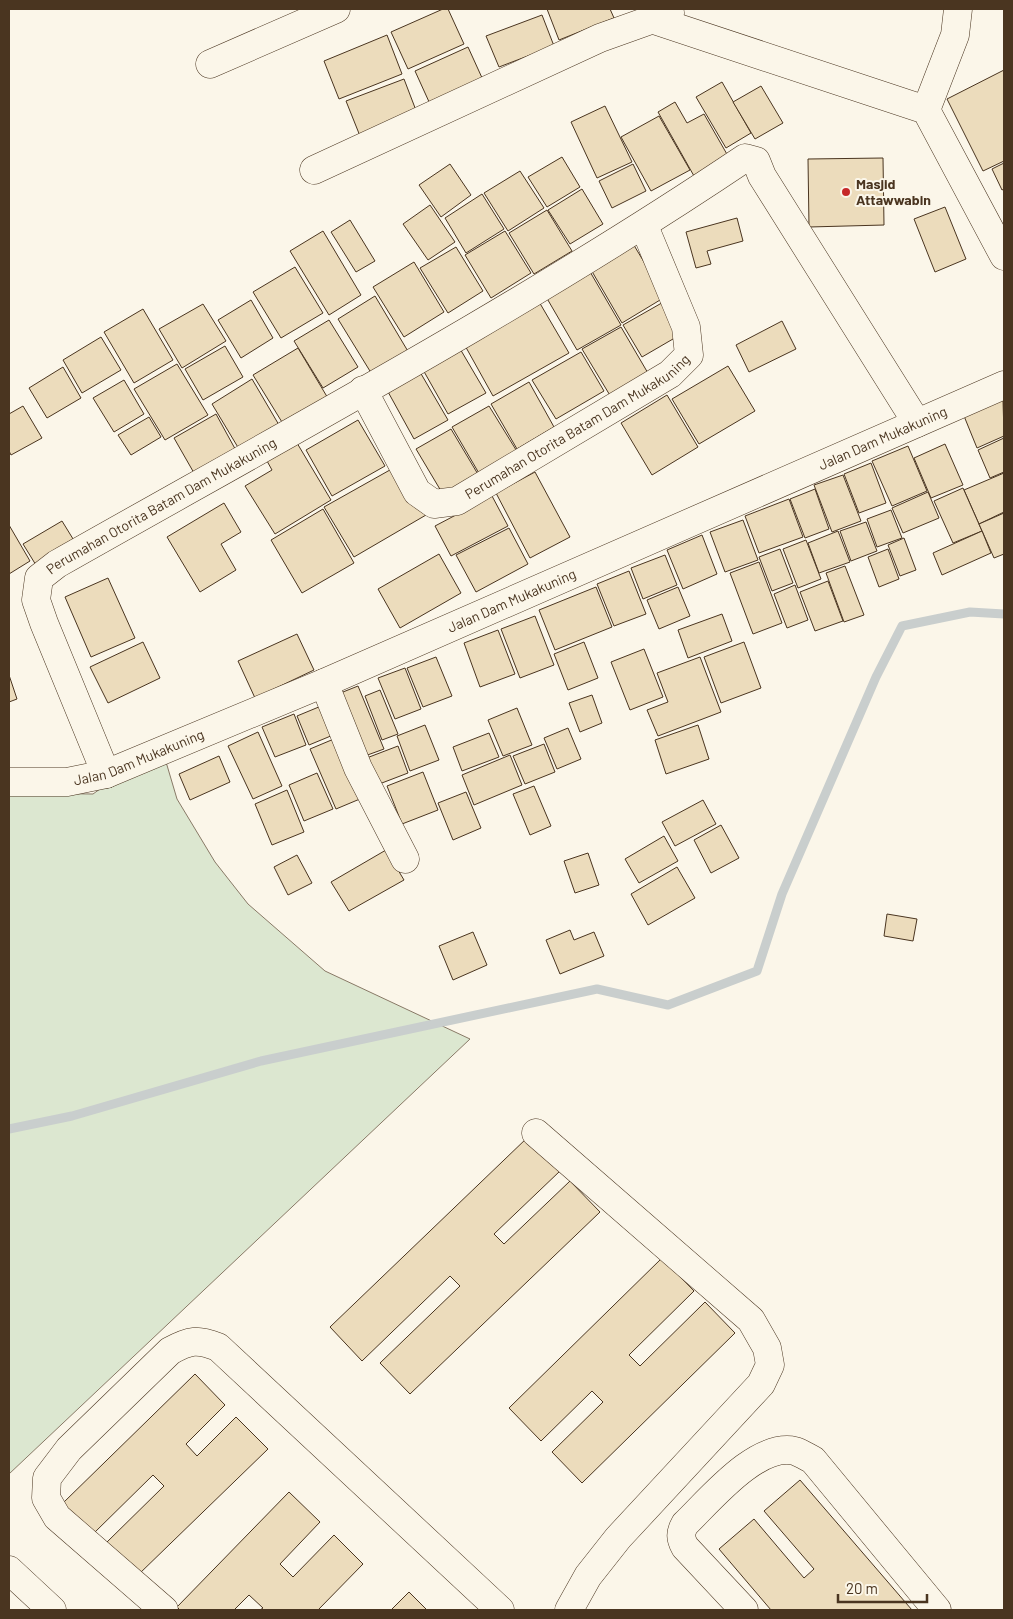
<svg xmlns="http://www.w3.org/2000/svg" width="1013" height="1619" viewBox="0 0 1013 1619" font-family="Barlow,sans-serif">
<rect width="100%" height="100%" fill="#fbf6e9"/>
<!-- green -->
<polygon fill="#dce7d0" stroke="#887966" points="161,745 177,799 215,862 248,904 325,971 470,1039 9,1474 9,793 93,794"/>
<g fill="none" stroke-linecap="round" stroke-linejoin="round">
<!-- stream -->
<polyline stroke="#c9cecd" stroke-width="9" points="9,1129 72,1116 261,1061 597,989 668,1005 757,971 782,894 876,677 902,626 970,612 1004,614"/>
</g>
<!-- building -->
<g fill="#ecdcbc" stroke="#4a3520">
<polygon points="443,9 448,9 464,44 408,69 391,32"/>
<polygon points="547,9 610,9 614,18 559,40"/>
<polygon points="542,15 554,46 499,67 486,36"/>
<polygon points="387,35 402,74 339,99 324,61"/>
<polygon points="468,47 483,80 430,104 415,71"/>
<polygon points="1004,70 1004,161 983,171 947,99"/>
<polygon points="404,79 417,113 360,136 346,101"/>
<polygon points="722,82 751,133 726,148 696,97"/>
<polygon points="761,86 783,123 755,139 733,102"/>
<polygon points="675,102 687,123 704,114 728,156 694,176 658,112"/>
<polygon points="605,106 632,162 597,178 571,122"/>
<polygon points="659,116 690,170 651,191 621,137"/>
<polygon points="562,157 580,187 547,207 528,177"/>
<polygon points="883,158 884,225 809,227 808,159"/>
<polygon points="1004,163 1004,189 1002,190 992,169"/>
<polygon points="450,164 471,195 441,217 419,185"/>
<polygon points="633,164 646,191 612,208 599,181"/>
<polygon points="520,171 544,208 508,231 484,193"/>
<polygon points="582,189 603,224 570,244 548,210"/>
<polygon points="482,194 504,229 466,253 445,218"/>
<polygon points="430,205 455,242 428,260 403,224"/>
<polygon points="945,207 966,259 935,272 914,219"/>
<polygon points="547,210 572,251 534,274 509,233"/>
<polygon points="737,218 743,241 707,251 711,264 696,268 686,232"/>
<polygon points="350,220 375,261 356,272 331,232"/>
<polygon points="323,231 361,295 329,315 290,251"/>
<polygon points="505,231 531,273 491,298 465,255"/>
<polygon points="632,242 665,297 622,323 590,268"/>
<polygon points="456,247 483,291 448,313 420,268"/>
<polygon points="414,262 444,312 404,337 373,287"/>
<polygon points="295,267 323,313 281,338 253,292"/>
<polygon points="589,270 621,325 577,350 545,295"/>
<polygon points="375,296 409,353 373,376 338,319"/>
<polygon points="251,300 273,338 241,358 218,320"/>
<polygon points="538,300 569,353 493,396 463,342"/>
<polygon points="667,300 685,332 642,357 623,325"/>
<polygon points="203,304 226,341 182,368 159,329"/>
<polygon points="143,309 173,360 134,383 104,332"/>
<polygon points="329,320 358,367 323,388 294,341"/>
<polygon points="782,321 796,349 749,372 736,345"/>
<polygon points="621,327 652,380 614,402 582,349"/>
<polygon points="101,337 121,370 82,393 63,360"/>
<polygon points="225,346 243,377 203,400 185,369"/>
<polygon points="459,347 486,393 448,414 422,368"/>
<polygon points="298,348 329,400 285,427 253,375"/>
<polygon points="581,352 604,391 556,419 532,380"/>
<polygon points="177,364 208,415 165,440 134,389"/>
<polygon points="728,366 755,411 699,444 672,399"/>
<polygon points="63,367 81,398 47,418 29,388"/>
<polygon points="420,372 448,420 414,439 387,390"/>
<polygon points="252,379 279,425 239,449 212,404"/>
<polygon points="124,380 144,414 114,432 93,398"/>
<polygon points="529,382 554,427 517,449 491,404"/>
<polygon points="667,395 698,447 652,475 621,423"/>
<polygon points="1003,399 1004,436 977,448 964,416"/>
<polygon points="23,406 42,438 11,455 9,451 9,414"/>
<polygon points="489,406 518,453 480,475 452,427"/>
<polygon points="216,414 239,456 198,480 174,438"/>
<polygon points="149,417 161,437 131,455 118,435"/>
<polygon points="358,420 385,466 332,496 306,450"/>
<polygon points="451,429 479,476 444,496 416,449"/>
<polygon points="1004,438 1004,472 990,478 978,450"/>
<polygon points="297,443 331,500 275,534 245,486 272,470 267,461"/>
<polygon points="945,444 963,485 931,498 914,458"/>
<polygon points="908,446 927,491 892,506 872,461"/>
<polygon points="871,463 886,503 859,513 844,474"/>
<polygon points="397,466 426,515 354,557 324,507"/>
<polygon points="535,472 570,537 530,558 496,493"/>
<polygon points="1004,473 1004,512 979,524 964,490"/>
<polygon points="843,475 861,521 832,532 814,485"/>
<polygon points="963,488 982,531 953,543 934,501"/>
<polygon points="815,489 829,529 805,538 790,499"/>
<polygon points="928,492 939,518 903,533 892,508"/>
<polygon points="492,496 508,526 451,556 435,526"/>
<polygon points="789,499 803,537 759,553 745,516"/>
<polygon points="224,503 241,532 221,544 236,570 200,592 167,537"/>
<polygon points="323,509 354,563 302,593 271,540"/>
<polygon points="891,510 902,538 877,547 867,519"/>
<polygon points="1004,513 1004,554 994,558 979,524"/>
<polygon points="743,520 758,560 725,572 710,532"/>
<polygon points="62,521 78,547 39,570 23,544"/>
<polygon points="866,522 877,551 851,561 840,531"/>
<polygon points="9,525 30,561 9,574"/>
<polygon points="509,528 528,564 476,592 456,555"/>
<polygon points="838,531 850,562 819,573 808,543"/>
<polygon points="982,531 991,553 942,575 933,553"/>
<polygon points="702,535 717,574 683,589 667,550"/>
<polygon points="904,538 916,570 900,576 888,545"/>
<polygon points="806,540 821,579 798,588 783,549"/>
<polygon points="780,549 793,583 772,591 759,557"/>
<polygon points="888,549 899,579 879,587 868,557"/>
<polygon points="439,554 461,593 400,628 378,589"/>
<polygon points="665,555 677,585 643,599 631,568"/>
<polygon points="759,562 782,623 753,634 730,573"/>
<polygon points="845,566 864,615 844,622 826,573"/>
<polygon points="629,571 646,614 614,626 597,584"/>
<polygon points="108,578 135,638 91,657 65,597"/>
<polygon points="828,581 843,621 815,631 800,592"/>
<polygon points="795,585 808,620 787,628 774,594"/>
<polygon points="596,587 612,627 555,650 539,610"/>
<polygon points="678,587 690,616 659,629 647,600"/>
<polygon points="722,614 732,641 688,658 678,630"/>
<polygon points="535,616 554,665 520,678 501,629"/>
<polygon points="498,630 515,674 480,687 464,643"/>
<polygon points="297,634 314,670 255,698 238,661"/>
<polygon points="143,642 160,678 108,703 90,667"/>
<polygon points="584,642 598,678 568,690 554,654"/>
<polygon points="744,642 761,688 721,703 704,657"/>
<polygon points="644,649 663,697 630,710 611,662"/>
<polygon points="436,657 452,696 423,707 407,668"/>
<polygon points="700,657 721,712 658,736 647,710 668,702 657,673"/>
<polygon points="405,668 421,709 395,719 378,678"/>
<polygon points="9,675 17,699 9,702"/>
<polygon points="358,686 384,749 362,757 338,694"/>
<polygon points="380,690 398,734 382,740 365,696"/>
<polygon points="592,695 602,723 580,732 569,703"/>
<polygon points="326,704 338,733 309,745 297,716"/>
<polygon points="517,708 532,745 503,756 488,720"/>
<polygon points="294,714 306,745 275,757 262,727"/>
<polygon points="425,725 439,760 410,771 397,736"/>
<polygon points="698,725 709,759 666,774 655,740"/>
<polygon points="568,728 581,759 557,769 544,738"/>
<polygon points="258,732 282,786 253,799 228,746"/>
<polygon points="489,733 499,757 462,771 453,747"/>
<polygon points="341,736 367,796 336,809 310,749"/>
<polygon points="544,744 555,772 525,784 513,756"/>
<polygon points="398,746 408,773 374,786 364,759"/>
<polygon points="510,755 522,785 474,805 462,775"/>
<polygon points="219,756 230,782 190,800 179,774"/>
<polygon points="423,772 438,810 402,824 387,786"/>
<polygon points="317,773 333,809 304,821 289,785"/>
<polygon points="534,786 551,826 530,835 513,794"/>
<polygon points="287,790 304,832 272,845 255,804"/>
<polygon points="466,792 481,828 453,840 438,803"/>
<polygon points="703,800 716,824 675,846 662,822"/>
<polygon points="721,825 739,858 711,873 694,840"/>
<polygon points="664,836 678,861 639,883 625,859"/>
<polygon points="386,850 404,880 349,911 331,882"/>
<polygon points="588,853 599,885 575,893 564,861"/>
<polygon points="297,855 312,883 288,895 274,867"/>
<polygon points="677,867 695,898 648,925 631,894"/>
<polygon points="887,914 917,919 913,941 884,936"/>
<polygon points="570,930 574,940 594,932 604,956 560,974 546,940"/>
<polygon points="473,932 487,965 453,980 439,946"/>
<polygon points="528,1137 560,1171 494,1234 504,1244 570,1181 600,1212 410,1394 380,1363 460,1286 450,1276 362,1361 330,1327"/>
<polygon points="662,1258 694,1291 629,1355 640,1366 705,1302 735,1333 582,1483 552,1452 603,1402 592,1391 541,1441 509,1408"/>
<polygon points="195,1374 225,1405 186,1444 197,1456 236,1417 268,1449 138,1575 106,1543 164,1486 153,1475 93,1534 63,1503"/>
<polygon points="800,1480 912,1610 771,1610 719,1549 754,1519 804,1578 814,1569 764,1511"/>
<polygon points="289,1492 320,1522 280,1564 293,1577 334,1535 363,1564 318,1610 260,1610 263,1608 249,1595 234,1610 180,1610 177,1607"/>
<polygon points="409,1592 427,1610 391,1610"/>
</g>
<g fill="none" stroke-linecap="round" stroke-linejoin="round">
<!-- minor casing -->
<g stroke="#4a3520" stroke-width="29">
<g id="minor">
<polyline points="654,20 926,110 1004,256"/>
<polyline points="210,64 336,9"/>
<polyline points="926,110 955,35 958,9"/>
<polyline points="314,170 600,38 670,13"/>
<path id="s1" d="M 363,390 L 417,492 L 434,504 L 457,501 L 670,374 L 689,355 L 686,327 L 644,226"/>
<polyline points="324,683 358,768 405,859"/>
<path id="s2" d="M 106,774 L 44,623 L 36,600 L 39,578 L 57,564 C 288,433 525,306 745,158 L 756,161 L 762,176 L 917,423"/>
<path id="s3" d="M 9,782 L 67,782 L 106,774 L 324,683 L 1004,385"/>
<polyline points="536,1133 751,1320 767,1348 770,1365 761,1384 618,1538 588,1576 569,1610"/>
<polyline points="9,1570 52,1610"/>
<path d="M 164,1610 L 57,1517 L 46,1498 L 47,1478 L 69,1449 L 170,1351 C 190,1340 197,1339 218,1347 L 500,1610"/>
<path d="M 744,1610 L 685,1547 C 680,1538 680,1533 685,1524 C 710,1500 757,1442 795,1451 C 801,1453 807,1457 813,1460 L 937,1610"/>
</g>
</g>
<!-- minor -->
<use href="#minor" stroke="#fbf6e9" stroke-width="28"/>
</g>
<!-- markers -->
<circle fill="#c62828" stroke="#fbf6e9" stroke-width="2" cx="846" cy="192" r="5"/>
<g text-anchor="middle" stroke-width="4" stroke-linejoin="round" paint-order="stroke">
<!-- poi labels -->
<g font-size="14" font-weight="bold" fill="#4a3520" stroke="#fbf6e9" text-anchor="start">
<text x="856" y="189">Masjid<tspan x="856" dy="16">Attawwabin</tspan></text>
</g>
<!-- street labels -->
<g font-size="14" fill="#4a3520" stroke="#fbf6e9">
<text dy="5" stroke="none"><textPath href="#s1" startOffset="301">Perumahan Otorita Batam Dam Mukakuning</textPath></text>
<text dy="5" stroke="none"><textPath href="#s3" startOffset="944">Jalan Dam Mukakuning</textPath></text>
<text dy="5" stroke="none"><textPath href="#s2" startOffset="352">Perumahan Otorita Batam Dam Mukakuning</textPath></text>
<text dy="5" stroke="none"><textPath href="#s3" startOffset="539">Jalan Dam Mukakuning</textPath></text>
<text dy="5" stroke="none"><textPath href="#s3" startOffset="134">Jalan Dam Mukakuning</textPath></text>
</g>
</g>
<!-- border -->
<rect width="1013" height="1619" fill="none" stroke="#4a3520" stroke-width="20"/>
<!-- scale -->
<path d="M838 1594v8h89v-8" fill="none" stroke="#4a3520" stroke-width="2.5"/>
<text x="846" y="1594" font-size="15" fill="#4a3520" stroke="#fbf6e9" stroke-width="4" paint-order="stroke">20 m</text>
</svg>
